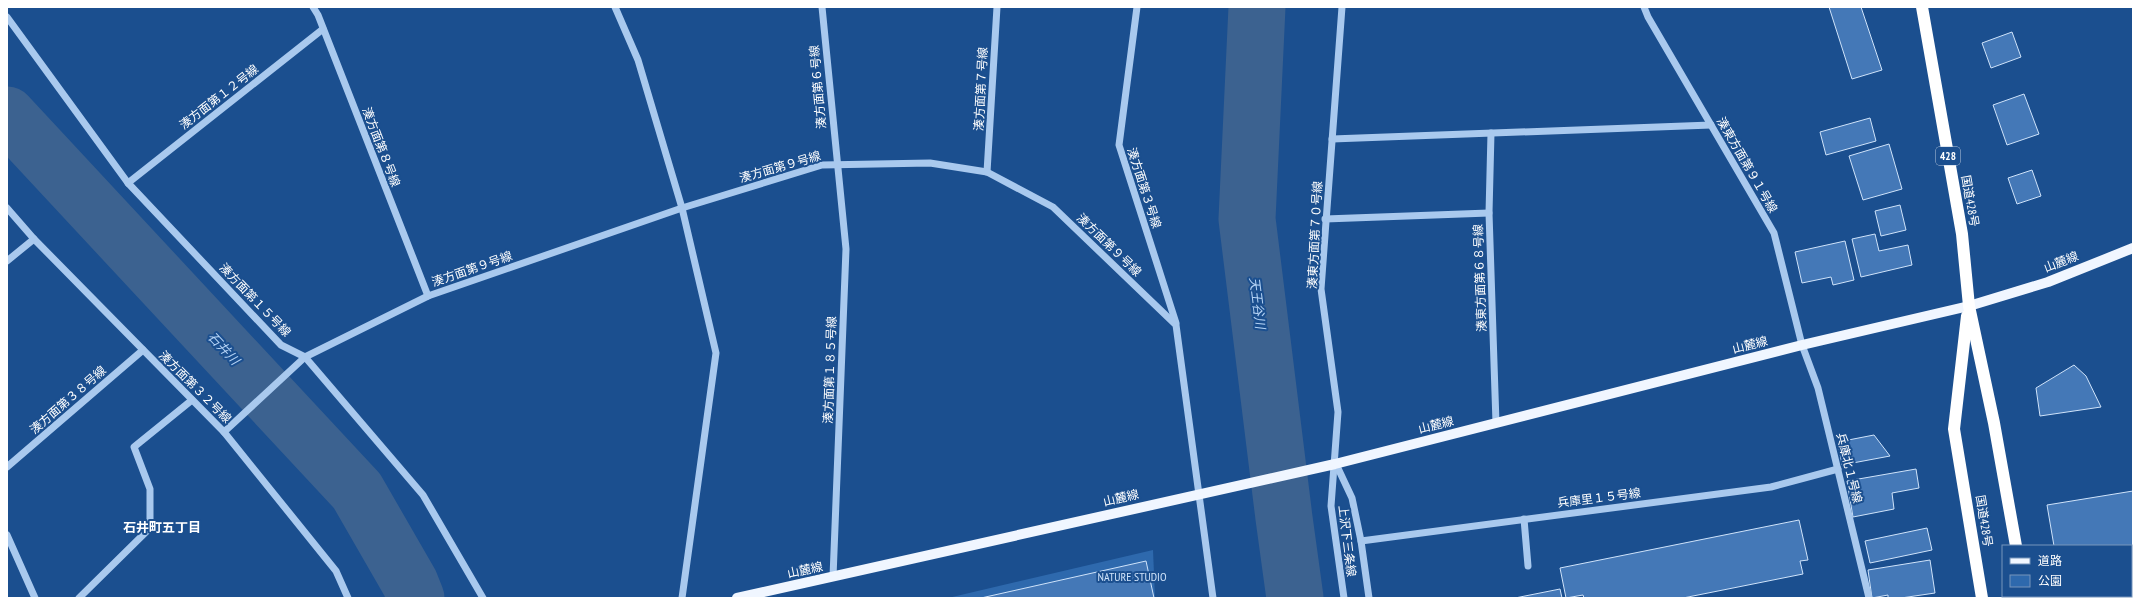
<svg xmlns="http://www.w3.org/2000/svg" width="2140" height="605" viewBox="0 0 2140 605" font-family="'PT Sans Narrow','Noto Sans JP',sans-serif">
<rect width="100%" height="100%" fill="#1b4f8f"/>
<!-- green -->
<polygon fill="#2e69ad" points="1153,550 1155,598 948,598"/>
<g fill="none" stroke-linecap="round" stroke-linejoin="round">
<!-- river -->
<g stroke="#3c6290" stroke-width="57">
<polyline points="1257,7 1247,219 1284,518 1295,598"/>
<polyline points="7,115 357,491 410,583 416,598"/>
</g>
</g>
<!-- building -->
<g fill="#4478b7" stroke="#cfe3fa">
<polygon points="1829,7 1861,7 1882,70 1852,79"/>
<polygon points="2012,32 2021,57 1991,68 1982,43"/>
<polygon points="2024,94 2039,134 2007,145 1993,105"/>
<polygon points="1870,118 1876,141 1826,155 1820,132"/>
<polygon points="1889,144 1902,189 1863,200 1849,156"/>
<polygon points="2032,170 2041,196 2017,204 2008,178"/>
<polygon points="1900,205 1906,230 1881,236 1875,211"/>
<polygon points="1875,234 1879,251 1908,245 1912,265 1861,277 1852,239"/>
<polygon points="1845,241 1854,280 1833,285 1831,277 1802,283 1795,252"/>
<polygon points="2074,365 2086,376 2101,407 2040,416 2036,388"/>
<polygon points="1874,435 1890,456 1842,465 1838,442"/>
<polygon points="1916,469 1919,488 1892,493 1894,509 1853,517 1847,481"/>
<polygon points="2133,491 2133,561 2131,561 2131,546 2054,546 2047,505"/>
<polygon points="1799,520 1808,560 1800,561 1803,574 1683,598 1584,598 1583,595 1566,598 1560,568"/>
<polygon points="1927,528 1932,550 1870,563 1865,541"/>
<polygon points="1930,560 1935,593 1901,598 1888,598 1888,595 1872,598 1868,570"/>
<polygon points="1146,561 1154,598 981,598"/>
<polygon points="1560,589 1562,598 1515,598"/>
</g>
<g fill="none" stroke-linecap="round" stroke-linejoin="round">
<!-- minor -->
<g stroke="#a9c9ee" stroke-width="7">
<polyline points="313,7 318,15 428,296"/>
<polyline points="615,7 638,60 682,208 716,353 682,598"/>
<polyline points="822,7 846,249 833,577"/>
<polyline points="1137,7 1119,145 1176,323"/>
<polyline points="1342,7 1321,289 1338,412 1331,506 1344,598"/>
<polyline points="1644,7 1648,17 1774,233 1802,345 1818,388 1869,598"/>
<polyline points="7,17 128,183 281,345 305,357 423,495 483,598"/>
<polyline points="1491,133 1489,213 1496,423"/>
<polyline points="1332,139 1711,125"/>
<polyline points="987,172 997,7"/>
<polyline points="128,183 323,29"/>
<polyline points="7,208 34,239 224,432 336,571 348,598"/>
<polyline points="1325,219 1489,213"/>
<polyline points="7,261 34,239"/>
<polyline points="224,432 305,357 428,296 682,208 822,165 930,163 987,172 1053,207 1176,325 1213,598"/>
<polyline points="1336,464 1352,498 1361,541 1369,598"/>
<polyline points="7,467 143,350"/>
<polyline points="1524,519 1528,566"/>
<polyline points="7,535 35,598"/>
<polyline points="1361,541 1771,487 1838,469"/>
<polyline points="79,598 150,528 150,489 134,447 192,400"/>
</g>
<!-- major -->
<polyline stroke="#f0f6ff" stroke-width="10" points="737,598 1335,464 1802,345 1969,306 2048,282 2133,248"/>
<!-- highway -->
<g stroke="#fff" stroke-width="12">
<polyline points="1922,7 1962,234 1969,306 1994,423 2016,546"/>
<polyline points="1967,316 1954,429 1982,598"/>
<polyline points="2025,596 2025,598"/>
</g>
</g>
<g text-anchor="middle" stroke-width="4" stroke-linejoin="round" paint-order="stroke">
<!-- shield labels -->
<rect fill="#1b4f8f" stroke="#bbcadd" stroke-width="1" x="1936" y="147" width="24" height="18" rx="3"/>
<g font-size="11" font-weight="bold" fill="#fff">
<text x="1948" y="160">428</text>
</g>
<!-- street labels -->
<g font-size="12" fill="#fff" stroke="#1b4f8f">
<text transform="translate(818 87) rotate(-95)" y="4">湊方面第６号線</text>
<text transform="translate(981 89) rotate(-87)" y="4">湊方面第７号線</text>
<text transform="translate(219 97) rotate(-38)" y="4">湊方面第１２号線</text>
<text transform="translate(381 147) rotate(69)" y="4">湊方面第８号線</text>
<text transform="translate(1747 165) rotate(60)" y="4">湊東方面第９１号線</text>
<text transform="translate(780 167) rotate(-16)" y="4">湊方面第９号線</text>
<text transform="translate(1144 188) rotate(72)" y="4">湊方面第３号線</text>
<text transform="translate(1970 201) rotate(80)" y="4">国道428号</text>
<text transform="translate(1315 235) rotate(-87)" y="4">湊東方面第７０号線</text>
<text transform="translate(1109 245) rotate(44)" y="4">湊方面第９号線</text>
<text transform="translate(2061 262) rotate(-21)" y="4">山麓線</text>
<text transform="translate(472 269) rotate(-19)" y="4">湊方面第９号線</text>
<text transform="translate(1480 278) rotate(-92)" y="4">湊東方面第６８号線</text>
<text transform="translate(255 300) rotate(46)" y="4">湊方面第１５号線</text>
<text transform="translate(1750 345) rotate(-14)" y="4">山麓線</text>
<text transform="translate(830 370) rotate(-88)" y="4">湊方面第１８５号線</text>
<text transform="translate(195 387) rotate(45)" y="4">湊方面第３２号線</text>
<text transform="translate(68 400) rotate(-41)" y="4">湊方面第３８号線</text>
<text transform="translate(1436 425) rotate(-14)" y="4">山麓線</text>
<text transform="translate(1849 468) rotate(76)" y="4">兵庫北１号線</text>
<text transform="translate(1121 498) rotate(-13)" y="4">山麓線</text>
<text transform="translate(1599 498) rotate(-7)" y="4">兵庫里１５号線</text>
<text transform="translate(1984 521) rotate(81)" y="4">国道428号</text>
<text transform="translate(1347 541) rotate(83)" y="4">上沢下三条線</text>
<text transform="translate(805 570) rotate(-12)" y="4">山麓線</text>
</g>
<!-- park labels -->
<g font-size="12" fill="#cfe3fa" stroke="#1b4f8f">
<text x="1132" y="581">NATURE STUDIO</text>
</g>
<!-- water labels -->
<g font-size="13" font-style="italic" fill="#b5d3f5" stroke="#1b4f8f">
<text transform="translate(1258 303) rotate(83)" y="5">天王谷川</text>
<text transform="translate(224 348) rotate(47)" y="5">石井川</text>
</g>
<!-- neighbourhood labels -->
<g font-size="13" font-weight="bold" fill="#fff" stroke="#1b4f8f">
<text x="162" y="532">石井町五丁目</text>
</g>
</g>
<!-- border -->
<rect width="2140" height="605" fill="none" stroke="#ffffff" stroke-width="16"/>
<!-- legend -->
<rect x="2002" y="545" width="130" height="52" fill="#1b4f8f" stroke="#7695bc"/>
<rect x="2010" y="558" width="20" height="6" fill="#f0f6ff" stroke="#7695bc"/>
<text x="2038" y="565" font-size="12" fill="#ffffff">道路</text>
<rect x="2010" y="575" width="20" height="12" fill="#2e69ad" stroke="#7695bc"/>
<text x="2038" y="585" font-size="12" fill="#ffffff">公園</text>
</svg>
